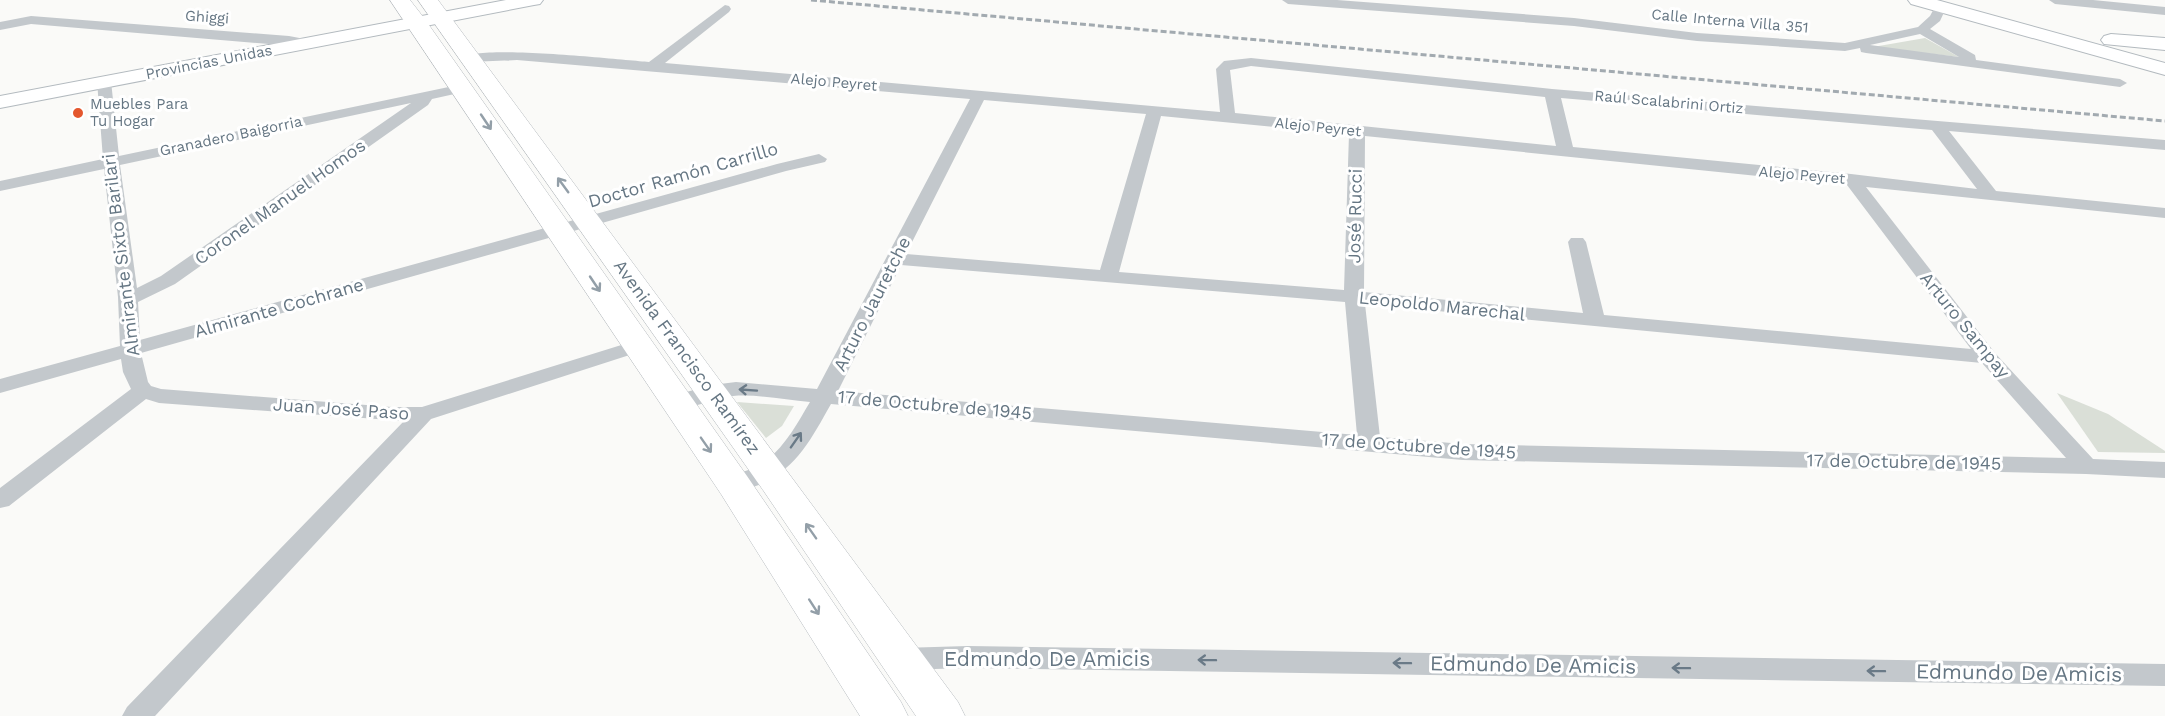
<svg xmlns="http://www.w3.org/2000/svg" width="2165" height="716" viewBox="0 0 2165 716" font-family="'Work Sans',sans-serif">
<rect width="100%" height="100%" fill="#fafaf8"/>
<!-- green -->
<g fill="#dadfd7">
<polygon points="1925,38 1959,57 1873,47"/>
<polygon points="2057,393 2108,414 2165,451 2165,453 2098,452"/>
<polygon points="737,402 794,406 782,426 766,438"/>
</g>
<g fill="none" stroke-linecap="round" stroke-linejoin="round">
<!-- secondary casing -->
<g stroke="#b3babf" stroke-width="2">
<g id="secondary">
<polygon points="506,0 543,0 540,4 534,5 0,108 0,96"/>
<polygon points="1908,0 1937,0 2165,63 2165,75 1911,4"/>
<polygon points="2111,34 2165,38 2165,50 2104,44 2101,40 2104,36"/>
</g>
</g>
<!-- primary casing -->
<g stroke="#b5babe" stroke-width="1">
<g id="primary">
<polygon points="390,0 410,0 424,18 747,476 901,702 908,716 860,716 721,494"/>
<polygon points="418,0 438,0 958,702 965,716 916,716 763,490"/>
</g>
</g>
<!-- street -->
<g fill="#c3c8cc" fill-rule="evenodd">
<path d="M 1282,0 L 1337,0 L 1574,18 L 1697,33 L 1845,43 L 1918,27 L 1930,16 L 1937,3 L 1941,2 L 1947,6 L 1940,21 L 1930,29 L 1975,55 L 1976,60 L 2120,79 L 2127,83 L 2120,87 L 1866,53 L 1861,52 L 1860,48 L 1845,51 L 1697,41 L 1574,26 L 1288,4 ZM 1920,34 L 1959,57 L 1870,45 Z"/>
<polygon points="2049,0 2093,0 2165,7 2165,15 2055,4"/>
<path d="M 725,5 L 729,6 L 731,9 L 729,12 L 665,63 L 1220,112 L 1216,69 L 1224,61 L 1251,58 L 1552,89 L 2165,140 L 2165,150 L 1949,131 L 1996,191 L 2165,208 L 2165,218 L 1866,187 L 1995,353 L 2093,459 L 2165,462 L 2165,478 L 2086,474 L 1463,460 L 831,404 C 810,441 795,472 753,487 C 743,491 736,494 726,491 L 722,485 C 730,472 755,471 767,460 C 786,445 798,422 810,402 C 785,400 758,394 733,396 C 713,398 688,412 668,407 L 665,402 L 668,397 L 712,385 L 736,382 L 817,389 L 970,99 L 517,60 L 470,62 L 463,58 C 477,44 621,60 649,62 ZM 1251,66 L 1545,97 L 1556,146 L 1235,113 L 1230,70 ZM 1561,98 L 1932,130 L 1977,189 L 1851,174 L 1573,147 ZM 984,100 L 1146,114 L 1100,270 L 906,254 ZM 1161,116 L 1349,134 L 1344,290 L 1119,272 ZM 1365,136 L 1847,185 L 1971,349 L 1604,315 L 1586,242 L 1583,238 L 1571,238 L 1568,242 L 1583,313 L 1364,292 ZM 901,265 L 1345,302 L 1357,435 L 838,391 ZM 1365,304 L 1982,363 L 2066,458 L 1463,444 L 1380,437 Z"/>
<polygon points="31,16 289,36 310,40 312,43 305,47 31,24 0,30 0,22"/>
<path d="M 104,77 L 111,81 L 119,156 L 463,84 L 470,88 L 468,91 L 432,99 L 428,105 L 175,284 L 138,302 L 140,340 L 777,164 L 819,154 L 827,159 L 825,162 L 786,171 L 141,353 L 148,382 L 151,386 L 161,389 L 392,407 L 422,407 L 631,342 L 638,340 L 645,342 L 648,346 L 645,350 L 431,419 L 155,716 L 122,716 L 127,707 L 404,421 L 159,403 L 146,399 L 9,506 L 0,508 L 0,488 L 131,389 L 123,372 L 121,359 L 0,393 L 0,379 L 120,346 L 118,297 L 104,169 L 0,191 L 0,181 L 103,159 L 97,81 ZM 411,103 L 161,276 L 137,288 L 120,165 Z"/>
<polygon points="968,646 2165,664 2165,686 968,668 901,670 891,667 887,659 891,651 901,648"/>
</g>
<!-- secondary -->
<use href="#secondary" fill="#fff" fill-rule="evenodd"/>
<!-- primary -->
<use href="#primary" fill="#fff" fill-rule="evenodd"/>
<!-- rail -->
<polyline stroke="#a2aab0" stroke-width="3" stroke-dasharray="6 3" stroke-linecap="butt" points="811,0 2165,121"/>
</g>
<!-- one-way arrows -->
<defs><path id="oneway-shaft" d="M-6 0H5M1.5-3L5.5 0L1.5 3" fill="none" stroke-width="1.6" stroke-linecap="round" stroke-linejoin="round" transform="scale(1.5)"/></defs>
<g stroke="#939fa8">
<use href="#oneway-shaft" transform="translate(486 122) rotate(56)"/>
<use href="#oneway-shaft" transform="translate(563 185) rotate(-126)"/>
<use href="#oneway-shaft" transform="translate(595 284) rotate(56)"/>
<use href="#oneway-shaft" transform="translate(706 445) rotate(55)"/>
<use href="#oneway-shaft" transform="translate(811 531) rotate(-125)"/>
<use href="#oneway-shaft" transform="translate(814 607) rotate(57)"/>
</g>
<g stroke="#6a7a87">
<use href="#oneway-shaft" transform="translate(748 390) rotate(-176)"/>
<use href="#oneway-shaft" transform="translate(796 440) rotate(-55)"/>
<use href="#oneway-shaft" transform="translate(1207 660) rotate(-179)"/>
<use href="#oneway-shaft" transform="translate(1402 663) rotate(-179)"/>
<use href="#oneway-shaft" transform="translate(1681 668) rotate(-179)"/>
<use href="#oneway-shaft" transform="translate(1876 671) rotate(-179)"/>
</g>
<!-- markers -->
<circle fill="#e4572e" stroke="#fff" stroke-width="2" cx="78" cy="113" r="6"/>
<g text-anchor="middle" stroke-width="6" stroke-linejoin="round" paint-order="stroke">
<!-- far-street labels -->
<g font-size="15" fill="#657683" stroke="#fff">
<text transform="translate(207 17) rotate(4)" y="5">Ghiggi</text>
<text transform="translate(1730 21) rotate(5)" y="5">Calle Interna Villa 351</text>
<text transform="translate(209 62) rotate(-11)" y="5">Provincias Unidas</text>
<text transform="translate(834 82) rotate(5)" y="5">Alejo Peyret</text>
<text transform="translate(1669 102) rotate(5)" y="5">Raúl Scalabrini Ortiz</text>
<text transform="translate(1318 127) rotate(6)" y="5">Alejo Peyret</text>
<text transform="translate(231 136) rotate(-12)" y="5">Granadero Baigorria</text>
<text transform="translate(1802 175) rotate(5)" y="5">Alejo Peyret</text>
</g>
<!-- far-poi labels -->
<g font-size="15" fill="#657683" stroke="#fff" text-anchor="start">
<text x="90" y="109">Muebles Para<tspan x="90" dy="17">Tu Hogar</tspan></text>
</g>
<!-- street labels -->
<g font-size="18" fill="#657683" stroke="#fff">
<text transform="translate(683 175) rotate(-16)" y="6">Doctor Ramón Carrillo</text>
<text transform="translate(280 202) rotate(-35)" y="6">Coronel Manuel Homos</text>
<text transform="translate(1355 216) rotate(-89)" y="6">José Rucci</text>
<text transform="translate(121 255) rotate(-97)" y="6">Almirante Sixto Barilari</text>
<text transform="translate(872 304) rotate(-63)" y="6">Arturo Jauretche</text>
<text transform="translate(1442 306) rotate(6)" y="6">Leopoldo Marechal</text>
<text transform="translate(279 308) rotate(-16)" y="6">Almirante Cochrane</text>
<text transform="translate(1965 325) rotate(51)" y="6">Arturo Sampay</text>
<text transform="translate(687 357) rotate(54)" y="6">Avenida Francisco Ramírez</text>
<text transform="translate(935 405) rotate(5)" y="6">17 de Octubre de 1945</text>
<text transform="translate(341 409) rotate(4)" y="6">Juan José Paso</text>
<text transform="translate(1419 446) rotate(4)" y="6">17 de Octubre de 1945</text>
<text transform="translate(1904 462) rotate(1)" y="6">17 de Octubre de 1945</text>
</g>
<!-- near-street labels -->
<g font-size="21" fill="#657683" stroke="#fff">
<text x="1047" y="666">Edmundo De Amicis</text>
<text transform="translate(1533 665) rotate(1)" y="7">Edmundo De Amicis</text>
<text transform="translate(2019 673) rotate(1)" y="7">Edmundo De Amicis</text>
</g>
</g>
</svg>
